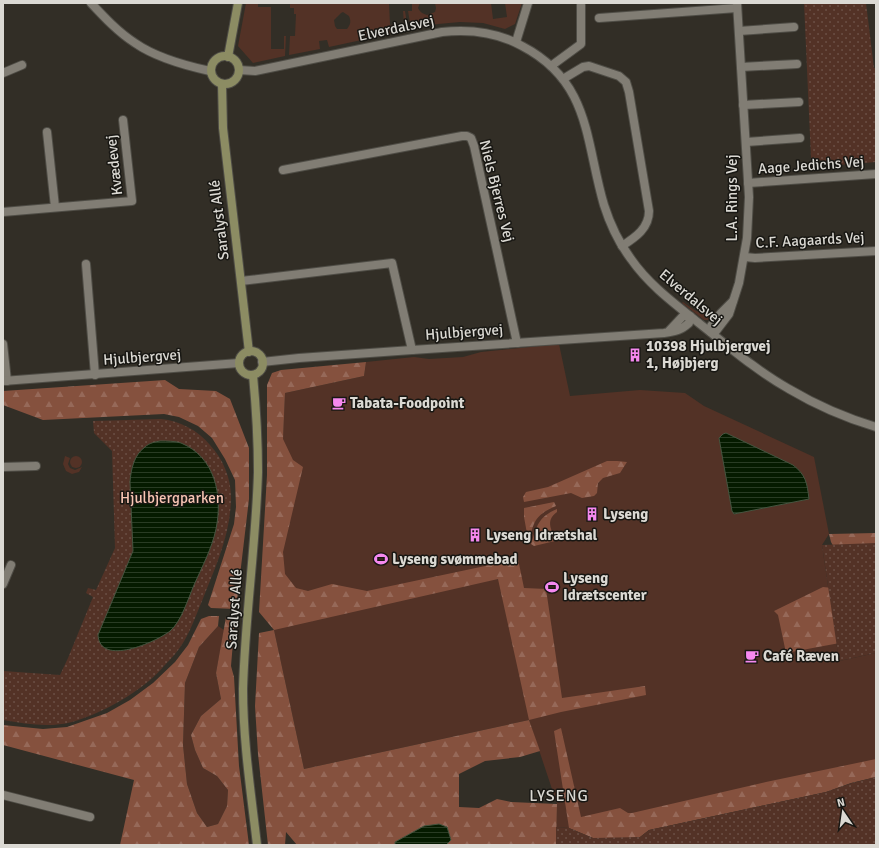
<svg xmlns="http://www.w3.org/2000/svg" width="879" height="848" viewBox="0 0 879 848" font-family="Signika,sans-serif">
<defs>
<pattern id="forest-firs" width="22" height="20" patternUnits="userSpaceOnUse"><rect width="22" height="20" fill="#85513e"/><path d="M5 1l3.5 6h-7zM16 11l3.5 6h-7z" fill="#966959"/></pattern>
<pattern id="park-dots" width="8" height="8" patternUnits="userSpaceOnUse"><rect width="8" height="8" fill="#533226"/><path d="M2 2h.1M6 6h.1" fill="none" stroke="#6b4f45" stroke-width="1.8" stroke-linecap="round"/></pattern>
<pattern id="water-rules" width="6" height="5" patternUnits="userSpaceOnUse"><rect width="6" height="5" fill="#051b00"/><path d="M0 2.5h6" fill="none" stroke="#293c24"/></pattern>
</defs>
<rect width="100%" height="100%" fill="#322e26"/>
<!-- green -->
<g fill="#533226" fill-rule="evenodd">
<polygon points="246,3 258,3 258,7 271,7 271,49 284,49 284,36 286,36 285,56 253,63 238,46"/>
<path d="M 290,3 L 389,3 L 390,25 L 404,24 L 403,11 L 405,11 L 408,30 L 329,47 L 327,40 L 319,41 L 320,49 L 289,55 L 290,36 L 295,36 L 296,14 L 294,14 L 294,8 L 290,8 ZM 343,12 L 349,16 C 351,21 351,24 347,29 L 337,29 L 335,26 L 334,20 L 341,13 Z"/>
<path d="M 412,3 L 420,3 L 418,8 C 420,12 423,14 427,15 L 435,12 L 436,8 L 435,3 L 491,3 L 493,19 L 507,17 L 505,3 L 522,3 L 515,24 L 505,29 L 483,23 L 460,22 L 438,24 L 411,29 L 408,11 L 412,11 Z"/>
<path d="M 683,302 C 694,310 703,318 717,311 L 718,312 L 712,320 L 704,320 L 682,303 Z"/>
<polygon points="559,344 570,396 640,390 685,393 704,406 814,457 829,534 822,545 839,661 876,653 876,777 569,828 556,827 557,804 529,720 304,769 274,630 285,393 364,376 366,362 414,357 429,359 463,357 481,352"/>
<polygon points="65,456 70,458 68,464 70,468 75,470 82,467 79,472 72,474 66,471 63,464"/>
<circle cx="76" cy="462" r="6"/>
<polygon points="218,626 224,630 216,673 221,699 201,716 191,735 195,750 203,768 217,776 228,790 227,806 218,824 207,827 197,813 187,784 183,745 185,683 199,647"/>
</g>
<!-- forest -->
<g fill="url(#forest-firs)" fill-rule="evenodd">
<path d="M 366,362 L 364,376 L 285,393 L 283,439 L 293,460 L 303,467 L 283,552 L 285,574 L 296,588 L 308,591 L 332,584 L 367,591 L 518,559 L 524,588 L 546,589 L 562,698 L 645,686 L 646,695 L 561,712 L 529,720 L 540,751 L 520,757 L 485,761 L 459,774 L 459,807 L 479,808 L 497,799 L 511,802 L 557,804 L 556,845 L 446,845 L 451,840 L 447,827 L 396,842 L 395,845 L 297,845 L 286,832 L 285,845 L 268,845 L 258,754 L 255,706 L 259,633 L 274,630 L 259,612 L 267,475 L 267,385 L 272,373 L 281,370 ZM 498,579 L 529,720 L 304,769 L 274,630 Z"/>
<polygon points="165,380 179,389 216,391 230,399 249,448 249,499 236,609 211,608 208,605 234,524 236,507 235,480 225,459 212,438 198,426 179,417 164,414 43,420 3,405 3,391"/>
<polygon points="607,461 617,461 627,462 620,473 603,478 598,483 597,493 594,496 582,498 571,493 524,502 523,497 526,492 548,487"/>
<path d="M 554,502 L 556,506 C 538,514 534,519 530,538 L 528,539 L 524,517 L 524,508 Z"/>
<path d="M 557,509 L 557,512 C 544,521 553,531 555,541 L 534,546 L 531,544 C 537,526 538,517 557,509 Z"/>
<polygon points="876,533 876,551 835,549 831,542 829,534"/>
<polygon points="823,587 832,588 861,639 786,653 778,615 774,611"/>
<polygon points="209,616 219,616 218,626 199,647 185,683 183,745 187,784 197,813 207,827 218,824 227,806 228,790 217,776 203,768 195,750 191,735 201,716 221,699 216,673 226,617 235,618 231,666 234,677 239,766 249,845 120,845 134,780 3,745 3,725 43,729 67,727 107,713 130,700 153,683 175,662 188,645 201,619"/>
<polygon points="561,728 581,817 620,808 628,813 632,813 766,782 876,759 876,777 851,783 826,792 649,830 640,837 624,839 593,838 569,828 554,731"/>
</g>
<!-- park -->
<g fill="url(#park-dots)">
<polygon points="804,3 866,3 874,68 876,68 876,162 839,165 811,158"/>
<path d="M 161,419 C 180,421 198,430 210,445 C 223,459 231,478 231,497 C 231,534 215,568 202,601 C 196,615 191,630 183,643 C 178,651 171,659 164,666 C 143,691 103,713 72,722 C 49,728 26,724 3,720 L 3,671 L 60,675 L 68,658 L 93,597 L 86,593 L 88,588 L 96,590 L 115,548 L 112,451 L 94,433 L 93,421 Z"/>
<polygon points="876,543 876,653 839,661 822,545"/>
<polygon points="876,777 876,845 556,845 556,827 569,828 593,838 640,837 649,830 826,792 852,783"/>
</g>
<!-- water -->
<g fill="url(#water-rules)" stroke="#45543f">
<path d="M 726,433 L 793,465 C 806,475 807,483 809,499 L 734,514 L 732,511 L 719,438 L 723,434 Z"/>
<path d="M 160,441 C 167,441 175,441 181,443 C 215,457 223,495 216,529 C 212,548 202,567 194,585 C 188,599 181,622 170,631 C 156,642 100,667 98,635 L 133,551 L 130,482 C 131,469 134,455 145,447 C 149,443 155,442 160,441 Z"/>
<polygon points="439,824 447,827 451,840 446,845 395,845 395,842 424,826"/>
</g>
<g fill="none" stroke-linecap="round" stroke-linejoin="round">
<!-- street casing -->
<g stroke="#4f4d46" stroke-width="10">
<g id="street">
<path d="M 91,3 C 104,17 118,32 135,43 C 155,57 187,66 210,71"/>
<polyline points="599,18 737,8"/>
<polyline points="739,31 794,27"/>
<polyline points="516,42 528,3"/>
<polyline points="551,66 581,44 581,5"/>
<polyline points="741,67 797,64"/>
<path d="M 239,70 L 255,71 L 442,32 C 470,29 497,32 522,46 C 591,82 585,141 604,205 C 610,224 619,243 631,259 C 649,285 675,304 700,324 C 728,346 757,371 789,389 C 816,405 846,418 876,427"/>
<polyline points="3,73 22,65"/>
<path d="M 563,79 L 583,67 L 589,66 L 619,76 L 626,82 L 629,92 L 649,211 C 649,228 636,237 622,246"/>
<polyline points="743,105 799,102"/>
<polyline points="47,132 55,207"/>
<polyline points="746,142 800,138"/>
<polyline points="283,170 462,136 467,136 471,138 474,146 517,343"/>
<polyline points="748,183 876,174"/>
<polyline points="3,212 132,201 123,120"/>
<polyline points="745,257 755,258 876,251"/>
<polyline points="86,264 95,375"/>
<polyline points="241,281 392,263 412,350"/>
<polyline points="711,332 716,331 729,314 739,283 747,238 749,197 737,3"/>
<polyline points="711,332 711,326 721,313 733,301"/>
<polyline points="3,344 7,381"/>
<path d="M 262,362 L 299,358 L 412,350 L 664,333 C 676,331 680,331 689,323 L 690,316 L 683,316 L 668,332"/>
<polyline points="3,381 239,363"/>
<polyline points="3,467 36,466"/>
<polyline points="3,584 11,565"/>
<polyline points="3,795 90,817"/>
</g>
</g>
<!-- secondary casing -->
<g stroke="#4f4d46" stroke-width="10">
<g id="secondary">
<circle cx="225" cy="70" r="14"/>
<polyline points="228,57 238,3"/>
<polyline points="222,84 223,128 249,352"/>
<circle cx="251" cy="363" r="12"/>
<path d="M 253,375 C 256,407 258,439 258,472 C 256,544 245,616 243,689 C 243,741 251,793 257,845"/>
</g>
</g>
<!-- street -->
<use href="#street" stroke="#817d74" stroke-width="8"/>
<!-- secondary -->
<use href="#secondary" stroke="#8c8c63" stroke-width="8"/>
</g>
<!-- icons -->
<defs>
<g id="building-bare" transform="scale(1.08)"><path d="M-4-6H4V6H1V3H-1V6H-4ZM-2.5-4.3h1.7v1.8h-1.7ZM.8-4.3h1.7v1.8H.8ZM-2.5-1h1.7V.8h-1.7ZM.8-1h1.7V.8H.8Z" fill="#f589ef" stroke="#181713" stroke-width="2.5" paint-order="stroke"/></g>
<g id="cafe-bare" transform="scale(1.08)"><path d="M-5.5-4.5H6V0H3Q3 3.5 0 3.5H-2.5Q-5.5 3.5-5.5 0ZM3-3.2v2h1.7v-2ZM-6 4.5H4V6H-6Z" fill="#f589ef" stroke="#181713" stroke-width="2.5" paint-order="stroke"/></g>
<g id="stadium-bare" transform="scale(1.08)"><path d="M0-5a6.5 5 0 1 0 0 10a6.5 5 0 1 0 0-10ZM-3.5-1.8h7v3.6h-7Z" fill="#f589ef" stroke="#181713" stroke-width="2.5" paint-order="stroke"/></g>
</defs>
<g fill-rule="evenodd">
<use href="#building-bare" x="635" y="355"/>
<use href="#cafe-bare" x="339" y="403"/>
<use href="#building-bare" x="592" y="514"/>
<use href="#building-bare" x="475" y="535"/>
<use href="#stadium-bare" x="381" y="559"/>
<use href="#stadium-bare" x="552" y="587"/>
<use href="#cafe-bare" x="752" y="656"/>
</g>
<g text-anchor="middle" stroke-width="3" stroke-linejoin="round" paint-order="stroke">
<!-- street labels -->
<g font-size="15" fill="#dbd9d3" stroke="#181713">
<text transform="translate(396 28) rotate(-12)" y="5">Elverdalsvej</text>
<text transform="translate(114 165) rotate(-96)" y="5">Kvædevej</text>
<text transform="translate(811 165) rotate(-4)" y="5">Aage Jedichs Vej</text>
<text transform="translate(497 191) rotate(76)" y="5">Niels Bjerres Vej</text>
<text transform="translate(732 198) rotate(-90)" y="5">L.A. Rings Vej</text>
<text transform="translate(219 220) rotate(-97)" y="5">Saralyst Allé</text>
<text transform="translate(810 240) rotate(-3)" y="5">C.F. Aagaards Vej</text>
<text transform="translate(691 297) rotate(40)" y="5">Elverdalsvej</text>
<text transform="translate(464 332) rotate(-4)" y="5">Hjulbjergvej</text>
<text transform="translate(142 357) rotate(-4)" y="5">Hjulbjergvej</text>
<text transform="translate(234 609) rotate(-86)" y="5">Saralyst Allé</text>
</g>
<!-- poi labels -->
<g font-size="15" font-weight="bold" fill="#dbd9d3" stroke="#181713" text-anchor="start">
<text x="646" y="351">10398 Hjulbjergvej<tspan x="646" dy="17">1, Højbjerg</tspan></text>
<text x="350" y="408">Tabata-Foodpoint</text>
<text x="603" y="519">Lyseng</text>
<text x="486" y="540">Lyseng Idrætshal</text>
<text x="392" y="564">Lyseng svømmebad</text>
<text x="563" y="583">Lyseng<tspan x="563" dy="17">Idrætscenter</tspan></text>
<text x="763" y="661">Café Ræven</text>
</g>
<!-- park labels -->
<g font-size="15" fill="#f9c6b4" stroke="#181713">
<text x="172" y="503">Hjulbjergparken</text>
</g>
<!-- neighbourhood labels -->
<g font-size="16" letter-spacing="1" fill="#dbd9d3" stroke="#181713">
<text x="559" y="801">LYSENG</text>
</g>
</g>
<!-- border -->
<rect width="879" height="848" fill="none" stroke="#dbd9d3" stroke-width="8"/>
<!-- north arrow -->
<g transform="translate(843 812) rotate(347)" stroke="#181713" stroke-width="3" paint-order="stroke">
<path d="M0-3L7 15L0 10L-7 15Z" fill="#dbd9d3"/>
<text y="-6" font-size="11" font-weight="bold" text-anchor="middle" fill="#dbd9d3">N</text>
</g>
</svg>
